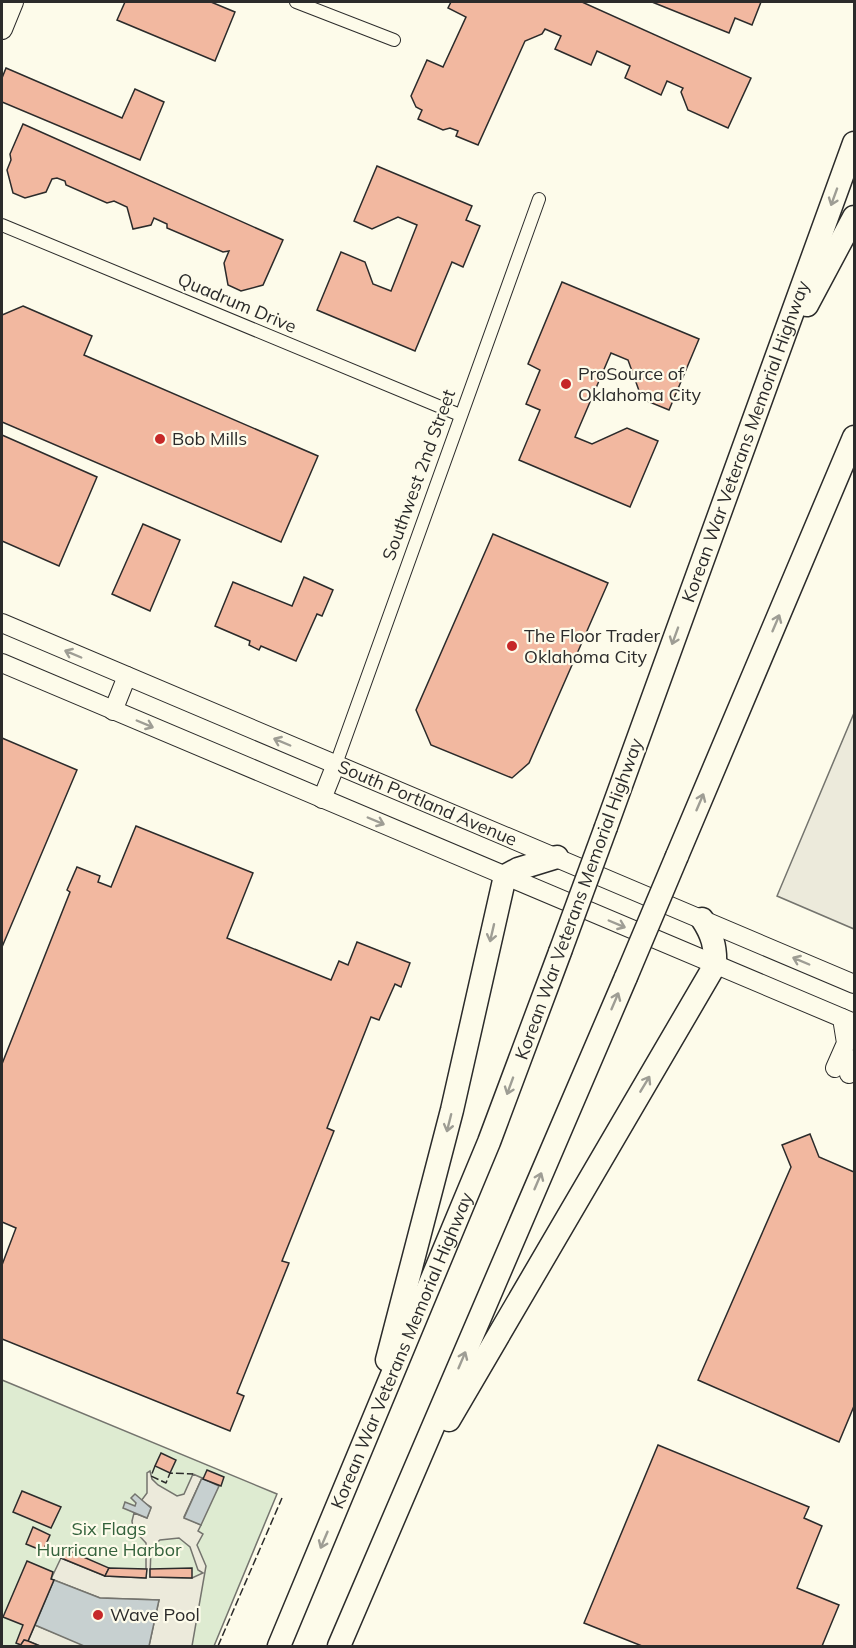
<svg xmlns="http://www.w3.org/2000/svg" width="856" height="1648" viewBox="0 0 856 1648" font-family="Mulish,sans-serif">
<rect width="100%" height="100%" fill="#fdfbea"/>
<!-- green -->
<polygon fill="#deebd1" stroke="#74746e" stroke-width="1.5" points="2,1380 277,1494 214,1646 2,1646"/>
<!-- parking -->
<g fill="#eceadb" stroke="#74746e" stroke-width="1.5" fill-rule="evenodd">
<polygon points="854,713 854,929 777,896"/>
<path d="M 150,1471 L 152,1479 L 158,1485 L 177,1496 L 184,1494 L 193,1474 L 202,1478 L 184,1517 L 201,1525 L 198,1531 L 203,1534 L 197,1545 L 206,1566 L 192,1646 L 149,1646 L 159,1600 L 100,1598 L 51,1579 L 61,1558 L 105,1576 L 146,1578 L 146,1543 L 133,1529 L 132,1521 L 134,1513 L 147,1518 L 151,1507 L 141,1501 L 147,1493 L 147,1473 ZM 179,1538 L 190,1547 L 198,1570 L 203,1573 L 192,1578 L 150,1577 L 151,1548 L 160,1540 Z"/>
<polygon points="35,1625 82,1644 84,1646 40,1646 28,1641"/>
</g>
<!-- water -->
<g fill="#c7d0d0" stroke="#74746e" stroke-width="1.5">
<polygon points="202,1478 219,1486 201,1525 184,1518"/>
<polygon points="135,1494 151,1508 147,1518 123,1508 125,1502 135,1506 136,1503 131,1498"/>
<polygon points="54,1580 100,1598 159,1600 149,1646 84,1646 35,1625"/>
</g>
<!-- building -->
<g fill="#f2b8a0" stroke="#2b2b2b" stroke-width="1.5">
<polygon points="125,2 211,2 235,12 215,61 117,20"/>
<polygon points="451,2 582,2 751,78 728,128 688,110 681,92 683,88 667,81 661,95 625,78 630,66 597,51 591,65 555,49 561,36 545,29 542,34 525,41 478,145 456,136 458,131 450,128 443,130 418,119 422,110 416,107 411,96 427,60 443,67 466,17 448,8"/>
<polygon points="652,2 761,2 752,25 735,18 729,33"/>
<polygon points="6,68 122,118 135,89 164,102 140,160 2,102 2,78"/>
<polygon points="23,124 283,240 263,285 241,291 228,285 224,263 229,251 223,252 167,228 167,224 154,218 151,225 133,229 127,207 114,201 107,203 66,185 65,181 57,178 52,179 46,192 25,198 13,193 7,170 11,160 10,154"/>
<polygon points="377,166 472,206 466,220 480,226 463,267 452,262 415,351 317,310 341,252 365,262 373,284 391,291 417,225 398,217 372,229 354,221"/>
<polygon points="562,282 699,339 669,410 642,399 628,360 611,353 575,437 592,444 627,428 658,441 630,507 519,460 540,410 526,404 540,370 528,364"/>
<polygon points="23,306 92,336 84,355 318,456 281,542 2,422 2,315"/>
<polygon points="2,435 97,477 59,566 2,541"/>
<polygon points="143,524 180,540 150,611 112,594"/>
<polygon points="493,534 608,583 529,763 512,778 431,745 416,710"/>
<polygon points="304,577 333,590 322,616 317,614 296,661 261,646 259,650 249,645 250,641 215,626 233,582 292,606"/>
<polygon points="2,738 77,770 2,947"/>
<polygon points="136,826 253,873 227,938 331,980 339,961 348,965 357,942 410,963 401,987 395,984 379,1020 371,1017 327,1128 334,1131 282,1261 289,1263 237,1393 244,1396 230,1431 2,1339 2,1265 16,1228 2,1222 2,1064 70,892 67,890 77,867 100,876 98,882 111,887"/>
<polygon points="810,1134 819,1157 854,1172 854,1406 839,1442 698,1380 791,1167 782,1145"/>
<polygon points="658,1445 809,1507 804,1518 822,1526 797,1588 839,1605 822,1646 642,1646 584,1623"/>
<polygon points="161,1453 176,1460 170,1473 155,1466"/>
<polygon points="207,1470 224,1477 221,1486 203,1479"/>
<polygon points="22,1491 61,1507 51,1528 13,1512"/>
<polygon points="33,1527 50,1535 43,1551 26,1544"/>
<polygon points="65,1549 109,1568 105,1576 61,1558"/>
<polygon points="27,1561 53,1572 51,1579 54,1580 28,1641 24,1640 21,1645 16,1643 23,1625 3,1617"/>
<polygon points="109,1568 147,1569 146,1578 105,1576"/>
<polygon points="192,1568 192,1578 150,1577 150,1569"/>
<polygon points="24,1640 28,1641 40,1646 20,1646"/>
</g>
<g fill="none" stroke-linecap="round" stroke-linejoin="round">
<!-- minor casing -->
<g stroke="#2b2b2b" stroke-width="14">
<g id="minor">
<polyline points="296,2 394,40"/>
<polyline points="2,225 460,415"/>
<polyline points="336,764 539,199"/>
</g>
</g>
<!-- secondary casing -->
<g stroke="#2b2b2b" stroke-width="20">
<g id="secondary">
<path id="s1" d="M 2,623 L 854,984"/>
<polyline points="2,663 854,1023"/>
<polyline points="113,711 127,676"/>
<polyline points="322,799 336,764"/>
<polyline points="835,1068 846,1043 842,1018"/>
<polyline points="849,1074 854,1059"/>
</g>
</g>
<!-- primary casing -->
<g stroke="#2b2b2b" stroke-width="22">
<polyline id="primary" points="2,29 13,2"/>
</g>
<!-- motorway casing -->
<g stroke="#2b2b2b" stroke-width="25">
<g id="motorway">
<polyline points="807,305 854,217"/>
<path id="s2" d="M 606,827 L 854,143"/>
<polyline points="677,856 854,437"/>
<polyline points="387,1360 452,1110 505,876 518,869 557,857"/>
<path d="M 449,1420 L 715,965 C 716,947 712,934 702,919"/>
<path id="s3" d="M 279,1646 L 489,1142 L 560,952"/>
<polyline points="339,1646 626,977"/>
</g>
</g>
<!-- minor -->
<use href="#minor" stroke="#fdfbea" stroke-width="12"/>
<!-- secondary -->
<use href="#secondary" stroke="#fdfbea" stroke-width="18"/>
<!-- primary -->
<use href="#primary" stroke="#fdfbea" stroke-width="20"/>
<!-- motorway -->
<use href="#motorway" stroke="#fdfbea" stroke-width="22"/>
<!-- motorway-bridge casing -->
<g stroke="#2b2b2b" stroke-width="25" stroke-linecap="butt">
<g id="motorway-bridge">
<polyline points="560,952 606,827"/>
<polyline points="626,977 677,856"/>
</g>
</g>
<!-- motorway-bridge -->
<use href="#motorway-bridge" stroke="#fdfbea" stroke-width="22"/>
<!-- fence -->
<g stroke="#2b2b2b" stroke-width="1.5" stroke-dasharray="8 3" stroke-linecap="butt">
<polyline points="155,1466 151,1476 166,1483 170,1473 193,1474"/>
<polyline points="218,1646 282,1498"/>
</g>
</g>
<!-- one-way arrows -->
<defs><path id="oneway-shaft" d="M-6 0H5M1.5-3L5.5 0L1.5 3" fill="none" stroke-width="1.6" stroke-linecap="round" stroke-linejoin="round" transform="scale(1.5)"/></defs>
<g stroke="#9e9d94">
<use href="#oneway-shaft" transform="translate(834 197) rotate(110)"/>
<use href="#oneway-shaft" transform="translate(776 623) rotate(-67)"/>
<use href="#oneway-shaft" transform="translate(675 636) rotate(110)"/>
<use href="#oneway-shaft" transform="translate(73 654) rotate(-157)"/>
<use href="#oneway-shaft" transform="translate(145 724) rotate(23)"/>
<use href="#oneway-shaft" transform="translate(282 742) rotate(-157)"/>
<use href="#oneway-shaft" transform="translate(700 802) rotate(-67)"/>
<use href="#oneway-shaft" transform="translate(376 821) rotate(23)"/>
<use href="#oneway-shaft" transform="translate(617 924) rotate(23)"/>
<use href="#oneway-shaft" transform="translate(492 933) rotate(103)"/>
<use href="#oneway-shaft" transform="translate(801 961) rotate(-157)"/>
<use href="#oneway-shaft" transform="translate(615 1001) rotate(-67)"/>
<use href="#oneway-shaft" transform="translate(645 1084) rotate(-59)"/>
<use href="#oneway-shaft" transform="translate(510 1086) rotate(110)"/>
<use href="#oneway-shaft" transform="translate(449 1123) rotate(104)"/>
<use href="#oneway-shaft" transform="translate(538 1181) rotate(-67)"/>
<use href="#oneway-shaft" transform="translate(462 1360) rotate(-67)"/>
<use href="#oneway-shaft" transform="translate(324 1540) rotate(113)"/>
</g>
<!-- markers -->
<g fill="#c62828" stroke="#fdfbea" stroke-width="2">
<circle cx="566" cy="384" r="6"/>
<circle cx="160" cy="439" r="6"/>
<circle cx="512" cy="646" r="6"/>
<circle cx="98" cy="1615" r="6"/>
</g>
<g text-anchor="middle" stroke-width="4.5" stroke-linejoin="round" paint-order="stroke">
<!-- street labels -->
<g font-size="18" fill="#2b2b2b" stroke="#fdfbea">
<text transform="translate(237 303) rotate(23)" y="6">Quadrum Drive</text>
<text dy="6" stroke="none"><textPath href="#s2" startOffset="410">Korean War Veterans Memorial Highway</textPath></text>
<text transform="translate(419 475) rotate(-70)" y="6">Southwest 2nd Street</text>
<text dy="6" stroke="none"><textPath href="#s1" startOffset="462">South Portland Avenue</textPath></text>
<text transform="translate(579 899) rotate(-70)" y="6">Korean War Veterans Memorial Highway</text>
<text dy="6" stroke="none"><textPath href="#s3" startOffset="320">Korean War Veterans Memorial Highway</textPath></text>
</g>
<!-- poi labels -->
<g font-size="18" fill="#2b2b2b" stroke="#fdfbea" text-anchor="start">
<text x="578" y="380">ProSource of<tspan x="578" dy="21">Oklahoma City</tspan></text>
<text x="172" y="445">Bob Mills</text>
<text x="524" y="642">The Floor Trader<tspan x="524" dy="21">Oklahoma City</tspan></text>
<text x="110" y="1621">Wave Pool</text>
</g>
<!-- park labels -->
<g font-size="18" fill="#34623c" stroke="#fdfbea">
<text x="109" y="1535">Six Flags<tspan x="109" dy="21">Hurricane Harbor</tspan></text>
</g>
</g>
<!-- border -->
<rect width="856" height="1648" fill="none" stroke="#2b2b2b" stroke-width="6"/>
</svg>
